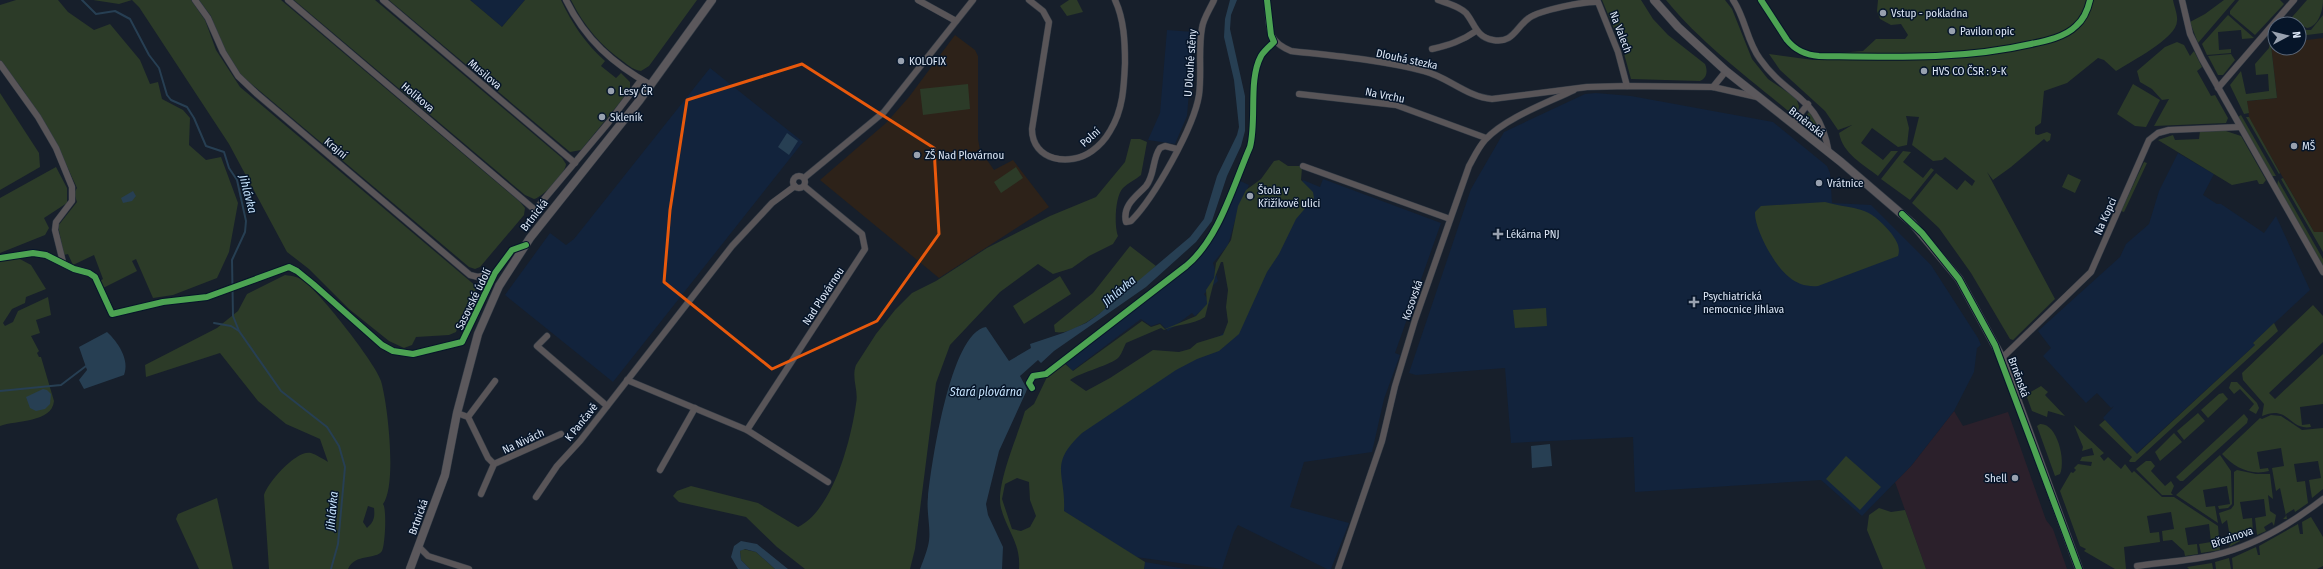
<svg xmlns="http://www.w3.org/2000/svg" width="2323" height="569" viewBox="0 0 2323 569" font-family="'Fira Sans Condensed',sans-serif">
<rect width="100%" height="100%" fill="#171f2b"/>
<!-- commercial -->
<polygon fill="#2b202b" points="1954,411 1963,426 2008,412 2046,520 2053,529 2067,569 1926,569 1895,482 1911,466"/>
<!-- built -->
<g fill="#12233c">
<polygon points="470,0 525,0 502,27"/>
<polygon points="1167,30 1194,32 1187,116 1175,144 1148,140 1160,113"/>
<polygon points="710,68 803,142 613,382 505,295 550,233 566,245 574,239"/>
<polygon points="1596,93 1631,96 1773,122 1827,166 1830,173 1832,203 1871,205 1931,265 1978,338 1981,345 1977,348 1974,372 1954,411 1911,466 1862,516 1821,480 1635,492 1633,437 1511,443 1505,368 1416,375 1409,373 1471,189 1504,132 1585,94"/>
<polygon points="2178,153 2214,174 2203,195 2217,204 2221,204 2264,233 2276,216 2310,290 2253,343 2255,345 2136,454 2103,418 2114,406 2111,408 2097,393 2086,403 2043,356 2051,348 2038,331 2120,257 2126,244 2149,224 2159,191"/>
<polygon points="1323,179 1441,223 1395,353 1400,355 1384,399 1372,452 1304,462 1290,507 1349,523 1331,569 1327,569 1238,525 1234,532 1222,569 1136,557 1046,500 1052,447 1230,329 1303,180 1320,187"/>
<polygon points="1238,180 1249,185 1238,210 1228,245 1213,263 1218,281 1204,294 1210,303 1195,316 1192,313 1168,331 1160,323 1151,326 1141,319 1072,371 1062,358 1160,282 1163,286 1196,262 1207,248 1218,230"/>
<polygon points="1145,562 1186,569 1144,569"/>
</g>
<!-- education -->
<g fill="#2d2219">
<polygon points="955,35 975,50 978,56 978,139 980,150 994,170 1013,160 1049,207 939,278 820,180 886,123 909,97"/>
<polygon points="2323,38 2323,232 2314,232 2249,118 2247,101 2277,98 2271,45 2275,45 2275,48 2299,48 2299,41"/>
</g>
<!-- green -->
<g fill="#2c3b28" fill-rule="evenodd">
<polygon points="16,0 58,0 68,12 94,30 110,24 140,60 150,84 158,82 162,99 183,110 190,118 189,145 206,160 221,157 238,203 229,252 217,278 173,295 153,298 136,259 132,261 137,271 103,288 100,281 103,279 94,255 73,265 68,254 64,255 58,226 77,202 74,193 77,188 58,147 23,90 0,60 0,5"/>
<polygon points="93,0 191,0 205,20 216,50 240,87 477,287 462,315 456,332 449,335 416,337 412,345 404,348 389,341 349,309 309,269 287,252 229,144 139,7 132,0 119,4"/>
<polygon points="199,0 281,0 520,202 525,208 524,215 480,267 475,269 469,267 241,75 221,43 211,16"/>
<path d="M 294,0 L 375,0 L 562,158 L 566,164 C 566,173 543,197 534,199 L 525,195 Z"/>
<path d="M 389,0 L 470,0 L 502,27 L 525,0 L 561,0 C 572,24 586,44 605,61 L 601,66 L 616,78 L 621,73 L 630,82 L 630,90 L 581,150 L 570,152 Z"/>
<path d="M 571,0 L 697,0 L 649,66 L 641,71 C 634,70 629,66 624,62 C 601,46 584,26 571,0 Z"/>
<polygon points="1069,0 1077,0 1083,12 1067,16 1060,6"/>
<path d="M 1602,0 L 1641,0 L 1653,19 L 1668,35 L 1705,64 C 1708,71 1707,78 1700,81 L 1631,79 L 1623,50 Z"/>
<path d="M 1666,0 L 1725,0 L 1732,9 L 1752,59 L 1768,79 L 1796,98 L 1799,106 L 1798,111 L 1791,112 L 1787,110 C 1745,75 1700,42 1666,0 Z"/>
<path d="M 1878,0 L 2173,0 C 2174,6 2178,15 2177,21 C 2177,38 2130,62 2116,71 L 2104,60 L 2098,58 L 2067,83 L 2044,91 L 2041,123 L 2035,127 L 2035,134 L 2038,135 L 2047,132 L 2051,134 L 2050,140 L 2047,142 L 2044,139 L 2011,167 L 1993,180 L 1987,172 L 2055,299 L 2013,340 L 2010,339 L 1971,273 L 1939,228 L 1912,203 L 1936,173 L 1957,190 L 1965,180 L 1972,186 L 1975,181 L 1945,157 L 1942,160 L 1933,161 L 1912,145 L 1919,117 L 1906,116 L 1909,128 L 1907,145 L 1898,147 L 1872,128 L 1861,143 L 1883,160 L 1891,151 L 1898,151 L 1878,176 C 1863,164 1843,154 1839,133 L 1852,125 L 1838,130 L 1825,111 L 1780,70 L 1769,54 L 1813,60 L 1836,60 L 1838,53 L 1863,51 L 1876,39 L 1905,39 L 1908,35 L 1901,24 L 1891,25 L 1880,19 L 1877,11 Z"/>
<polygon points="2224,0 2235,0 2198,43 2190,22 2205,14"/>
<polygon points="2239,0 2280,0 2284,4 2255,35 2230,14 2230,11"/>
<path d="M 2307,0 L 2323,0 C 2323,10 2319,26 2307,28 L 2299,24 L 2286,24 Z"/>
<polygon points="2228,15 2254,38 2242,39 2241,30 2218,32 2219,50 2231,49 2231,53 2207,55 2202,44"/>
<polygon points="2323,15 2323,33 2299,36 2299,27 2306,30 2311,30"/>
<polygon points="2275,41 2275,45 2271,45 2277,98 2247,101 2249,113 2244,114 2230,85 2241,71 2246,94 2269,91 2268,74 2256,75 2255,64 2269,48 2270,42"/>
<polygon points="2177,42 2184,45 2190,56 2194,51 2202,67 2197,71 2211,96 2215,95 2228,118 2226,123 2154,126 2169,99 2162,100 2152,89 2140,82 2137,71 2165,47"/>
<polygon points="2231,54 2235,60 2223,75 2218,75 2208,56"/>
<polygon points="968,84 970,109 923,115 920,89"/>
<polygon points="2133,84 2160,100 2146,127 2135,126 2117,114"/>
<polygon points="0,93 39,153 40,167 0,190"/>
<polygon points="1809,112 1813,114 1822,130 1821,134 1803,119"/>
<polygon points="2241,115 2276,176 2271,176 2238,117"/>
<polygon points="2246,117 2249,117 2280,173 2279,174"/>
<polygon points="2223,130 2241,136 2266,180 2263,184 2259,184 2257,180 2232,185 2158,140 2173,135 2175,140 2199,139 2200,131"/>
<path d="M 1131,139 L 1140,139 L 1147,142 L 1141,175 C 1135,180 1128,183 1123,188 C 1115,196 1114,226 1118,236 L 1113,244 L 1089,256 L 1072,268 L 1053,274 L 1038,264 L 1000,292 L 950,345 L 936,383 L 915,549 L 910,569 L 805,569 L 777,547 L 746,517 L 679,502 L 673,496 L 677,491 L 691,486 L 758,503 L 798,527 C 833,510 851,440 856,404 C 859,390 851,379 856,365 L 876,334 L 895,310 L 912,293 L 936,281 L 987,248 L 1050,216 L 1096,197 L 1125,162 Z"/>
<polygon points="1903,151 1911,152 1903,162 1923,178 1931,168 1934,170 1910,200 1881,179"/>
<path d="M 1279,160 L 1288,166 L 1300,166 L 1302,168 L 1301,180 L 1313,192 L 1314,198 L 1296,219 L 1279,254 L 1267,272 L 1239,334 L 1219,351 L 1197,359 L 1176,370 L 1082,433 C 1048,465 1066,473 1064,511 L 1145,562 L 1144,569 L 1019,569 C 1021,543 1007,531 1001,508 C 995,486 1018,435 1025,411 L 1034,404 L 1047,377 L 1064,363 L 1073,371 L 1142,321 L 1151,327 L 1160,324 L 1165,329 L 1196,316 L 1207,304 L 1206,290 L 1214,278 L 1216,263 L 1231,240 L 1238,206 L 1246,190 L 1261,179 L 1274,161 ZM 1221,262 L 1223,262 L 1228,290 L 1226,307 L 1228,322 L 1223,335 L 1197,343 L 1190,349 L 1179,352 L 1153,350 L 1110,378 L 1086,391 L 1070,380 C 1081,372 1112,365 1119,357 C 1122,353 1124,347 1126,343 L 1161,328 L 1164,330 C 1177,324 1193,325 1205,317 L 1215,277 ZM 1017,478 L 1029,482 L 1030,500 L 1036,516 L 1030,527 L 1021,531 L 1012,529 L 1002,499 L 1005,484 Z"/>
<polygon points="2144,162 2147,163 2124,212 2121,211"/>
<polygon points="56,167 67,188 67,203 44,218 49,228 45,235 0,253 0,198"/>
<polygon points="1016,167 1023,178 1001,193 994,182"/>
<polygon points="2068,174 2081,180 2075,193 2062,187"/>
<polygon points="2283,178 2314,232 2323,232 2323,252 2281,179"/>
<polygon points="2278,180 2323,259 2323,266 2277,187"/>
<path d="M 1825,202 C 1858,211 1867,204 1891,233 C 1896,240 1901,247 1898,256 L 1818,286 C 1807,287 1797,284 1789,277 C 1775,267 1754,228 1755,212 L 1761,206 Z"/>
<path d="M 1130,246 L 1156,266 C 1137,283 1080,338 1055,332 L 1054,325 L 1093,293 Z"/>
<path d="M 18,258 L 31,265 L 46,289 L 26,297 L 25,303 L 12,309 L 3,323 L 5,326 L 13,322 L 18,311 L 48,297 L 51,315 L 36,320 L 40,333 L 31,336 L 39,351 L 37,353 L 39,357 L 41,357 L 54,401 C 52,423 16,420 0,426 L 0,260 Z"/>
<path d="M 285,275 C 293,276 299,277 305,282 C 321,294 376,364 381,381 C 388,405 397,486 383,504 C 387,509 385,546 382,551 C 376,560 355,553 348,569 L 269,569 L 264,495 C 268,482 297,449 311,453 C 317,455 323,459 328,462 L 320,439 L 286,424 L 258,401 L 220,353 L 146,377 L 145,365 L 217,328 L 238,311 L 247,294 ZM 368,506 L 374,508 C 375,517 374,522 367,528 L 363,522 Z"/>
<polygon points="1060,276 1071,294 1024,324 1013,306"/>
<path d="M 2313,305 L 2323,316 L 2323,342 L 2269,393 L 2275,399 L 2323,354 L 2323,404 L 2300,407 L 2302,425 L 2310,424 L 2311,427 C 2289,431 2289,404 2262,416 L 2264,404 L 2243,380 L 2242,373 Z"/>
<polygon points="1546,308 1547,326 1515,328 1513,310"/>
<polygon points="2274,323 2278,331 2135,462 2130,462 2129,461 2132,457 2099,425 2105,420 2137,454 2255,345 2253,343"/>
<polygon points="2231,382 2237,382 2257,403 2259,408 2256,414 2249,410 2254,404 2240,389 2234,394 2229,388"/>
<polygon points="2041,386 2048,392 2045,395 2065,416 2048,411 2047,417 2032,411 2025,392 2029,393"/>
<polygon points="2223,393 2228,399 2208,418 2201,410 2219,394"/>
<polygon points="2198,413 2205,421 2184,440 2177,431"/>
<polygon points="2244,414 2248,419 2247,423 2183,481 2180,481 2176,477"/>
<path d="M 2271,415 L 2281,416 L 2302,430 L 2323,428 L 2323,489 L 2312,498 L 2309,480 L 2321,478 L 2318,461 L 2294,464 L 2297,482 L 2305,481 L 2308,503 L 2295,512 L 2294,509 L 2286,514 L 2287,519 L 2283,519 L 2286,516 L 2280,488 L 2276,491 L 2272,468 L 2284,466 L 2281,448 L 2257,452 L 2260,469 L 2268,468 L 2269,471 C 2250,476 2234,467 2222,454 L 2260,418 L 2262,419 Z"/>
<path d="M 2040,424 C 2057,423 2066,460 2060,474 L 2055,476 L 2037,426 Z"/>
<polygon points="2074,425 2104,453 2100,456 2104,461 2108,457 2121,469 2125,464 2132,473 2134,471 2162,497 2174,497 2218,526 2220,550 2201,553 2199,544 2211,542 2209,524 2185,528 2188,545 2197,544 2198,554 2185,556 2184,551 2172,540 2163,541 2162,531 2174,529 2171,512 2147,516 2150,533 2159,532 2160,542 2124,547 2126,569 2115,569 2084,551 2086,549 2080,546 2060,491 2071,472 2073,473 2076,470 2074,468 2078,464 2091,466 2092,462 2080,461 2082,457 2094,455 2092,448 2082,451 2083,447"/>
<polygon points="2174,433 2182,442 2160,461 2155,452"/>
<polygon points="2220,455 2231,471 2232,504 2228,508 2219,509 2218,506 2230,504 2227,486 2203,490 2206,507 2215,506 2218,523 2176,495"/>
<polygon points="1846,456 1881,487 1860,510 1826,479"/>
<polygon points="2146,461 2151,461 2155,466 2151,471 2165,486 2171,481 2174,486 2171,493 2173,495 2162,495 2136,469"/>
<polygon points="2237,470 2256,474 2270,474 2273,499 2268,495 2270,511 2276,515 2274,526 2272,522 2264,527 2266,531 2257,535 2255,518 2266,516 2264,499 2240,502 2243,519 2252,518 2253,532 2239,539 2240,541 2229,547 2231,543 2227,520 2222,524 2219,513 2231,509 2234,505 2234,472"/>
<polygon points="217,498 233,569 199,569 176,519 178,514"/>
<polygon points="1879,508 1891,512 1905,510 1926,569 1883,569 1867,530 1869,515"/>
<polygon points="2311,517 2323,537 2323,566 2317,569 2233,569 2232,558 2256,547 2258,555 2260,555 2259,546 2298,524 2300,534 2303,534 2302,522"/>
<polygon points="743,549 756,552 775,569 750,569 741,560 740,551"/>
<polygon points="2229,558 2231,569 2216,569 2215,562"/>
<polygon points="2212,563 2213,569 2189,569 2187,567"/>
</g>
<!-- water -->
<g fill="#273f53">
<path d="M 1230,0 L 1237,0 L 1231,15 L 1230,29 L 1245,96 L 1245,131 L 1241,146 L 1227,176 L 1212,221 L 1196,242 L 1146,287 L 1054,351 L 1041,363 L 1038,360 L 1020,376 L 1027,389 L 1026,392 L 999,451 L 986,504 L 988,515 L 1003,547 L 1002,569 L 920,569 C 923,561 926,554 928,546 C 932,531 926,513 928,497 C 931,467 950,332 986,327 L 1009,361 L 1031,348 L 1030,344 L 1063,333 L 1086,323 L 1099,314 L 1190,237 L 1204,219 L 1217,176 L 1237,135 L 1239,127 L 1234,80 L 1224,37 L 1225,19 Z"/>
<polygon points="787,133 798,141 789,155 778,147"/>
<polygon points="133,191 136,196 132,201 123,203 121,198"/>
<path d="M 107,332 C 118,342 130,360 124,375 L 84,389 L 79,380 L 87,370 L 79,347 Z"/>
<polygon points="43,389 47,390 51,394 50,404 45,409 36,411 30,408 26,397"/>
<polygon points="1550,444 1552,466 1532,468 1531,446"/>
<polygon points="741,541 757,544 788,569 775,569 756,552 745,549 740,551 741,560 750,569 738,569 731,557 734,546"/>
</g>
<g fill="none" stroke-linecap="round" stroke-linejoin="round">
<!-- stream -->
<g stroke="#273f53" stroke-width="2">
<polyline points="82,0 96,14 115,11 130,19 149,55 159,68 167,95 171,100 187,107 194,118 206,146 224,152 229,168 237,180 246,221 245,232 232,260 233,316 239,331 281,391 327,427 339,446 345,467 338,544 331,569"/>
<polyline points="214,323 231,326 239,331"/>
<polyline points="0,391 61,385 86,366"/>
</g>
<!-- minor casing -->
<g stroke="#343c46" stroke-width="7">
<g id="minor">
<polyline points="195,0 208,18 223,52 238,76 257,94 470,275 478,277 495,273"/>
<polyline points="288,0 535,210 609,122 641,80"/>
<polyline points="383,0 575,163"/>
<path d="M 566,0 C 585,39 613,64 651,85"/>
<polyline points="918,0 956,21"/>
<path d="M 1029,0 L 1043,11 L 1049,22 L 1032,129 C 1032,161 1070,167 1092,151 C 1099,146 1106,138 1110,131 C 1123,110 1124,87 1125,63 C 1125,42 1124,19 1115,0"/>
<path d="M 1267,0 C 1270,25 1264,40 1291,51 C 1335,56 1381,60 1424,71 C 1448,77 1467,97 1492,99 L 1587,87 L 1627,86 L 1713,87 L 1757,97"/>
<path d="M 1438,0 C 1447,3 1459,6 1466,13 C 1475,24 1476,37 1493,40 C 1513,44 1516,27 1529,18 C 1540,10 1585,1 1598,2 L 1618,52 L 1627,86"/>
<path d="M 1733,0 C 1745,17 1747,42 1760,59 C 1788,99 1819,95 1829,153"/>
<polyline points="2182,0 2190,34 2202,59 2323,272"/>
<path d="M 1432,49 C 1449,45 1462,41 1476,31"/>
<polyline points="0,64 38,117 56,148 72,187 72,201 56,222 55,230 63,262"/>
<polyline points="1713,87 1726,71"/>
<polyline points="2218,88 2294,0"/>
<polyline points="1299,94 1396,105 1486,138"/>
<polyline points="1792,124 1808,104"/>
<path d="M 1177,149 L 1165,146 L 1160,148 C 1152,159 1155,175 1146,186 C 1137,196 1122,205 1126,222 L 1131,221 C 1154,198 1194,127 1199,95 C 1202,73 1198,49 1202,28 C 1203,19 1210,9 1214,0"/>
<polyline points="1303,166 1450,219"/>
<circle cx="799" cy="182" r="6"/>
<polyline points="804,178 884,112 973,0"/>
<polyline points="0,258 33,253 46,255 74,269 89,273 95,277 112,314 163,302 207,297 289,267 297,271 313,284 382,345 393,351 413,354 462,342 495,273 512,250 526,245"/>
<polyline points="547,336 537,346 607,406"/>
<polyline points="2002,358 2091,272 2149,140 2158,133 2169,130 2240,127"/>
<polyline points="627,380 747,430 828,482"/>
<polyline points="457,413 468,417 488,458 494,464 561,434"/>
<polyline points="468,417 495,381"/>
<polyline points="747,430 865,249 862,234 804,186"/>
<polyline points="660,470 695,408"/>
<polyline points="481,494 494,464"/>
<polyline points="536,497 557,466 580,441 732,246 772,203 795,186"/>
<polyline points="419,547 428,556 469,569"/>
<path d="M 2137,566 C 2162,562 2190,561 2215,555 C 2254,546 2292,523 2323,499"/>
<path d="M 1338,569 L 1382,441 L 1395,386 L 1415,320 L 1469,166 C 1474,157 1478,148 1485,140 C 1505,118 1547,103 1574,90"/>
</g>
</g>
<!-- secondary casing -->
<g stroke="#343c46" stroke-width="9">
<g id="secondary">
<polyline points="1654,0 1678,27 1726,71 1841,162 1912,223 1959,279 2002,358 2079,569"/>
<polyline points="410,569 445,475 457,413 478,334 499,286 530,238 639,101 712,0"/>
</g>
</g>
<!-- minor -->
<use href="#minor" stroke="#595558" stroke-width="6"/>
<!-- secondary -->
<use href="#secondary" stroke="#5b585c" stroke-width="8"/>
<!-- cycleway casing -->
<g stroke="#061529" stroke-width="8">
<g id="cycleway">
<path d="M 1761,0 L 1787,40 C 1795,50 1806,55 1819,56 C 1890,57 1962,60 2031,44 C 2046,41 2065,37 2076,26 C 2083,20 2088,9 2090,0"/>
<polyline points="1902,214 1922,233 1959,279 1995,345 2079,569"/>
<polyline points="0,258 33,253 46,255 74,269 89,273 95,277 112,314 163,302 207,297 289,267 297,271 313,284 382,345 393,351 413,354 462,342 495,273 512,250 526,245"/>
<path d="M 1032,388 L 1029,383 L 1033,376 L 1046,374 L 1186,266 C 1219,239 1233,186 1250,147 C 1257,120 1248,80 1261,56 C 1264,51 1270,46 1274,42 L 1271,35 L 1267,0"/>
</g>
</g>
<!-- cycleway -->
<use href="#cycleway" stroke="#4ca352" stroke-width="6"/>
</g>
<!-- marked area -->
<path fill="none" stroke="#e8590c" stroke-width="3" stroke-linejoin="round" d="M 802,64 L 934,148 L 939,234 L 877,321 L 772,369 L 664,282 L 670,210 L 687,100 Z"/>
<!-- markers -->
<g fill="#98a1af" stroke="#061529" stroke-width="1.5">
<circle cx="1883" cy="13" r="4"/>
<circle cx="1952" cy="31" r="4"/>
<circle cx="901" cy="61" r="4"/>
<circle cx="1924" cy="71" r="4"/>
<circle cx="611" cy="91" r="4"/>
<circle cx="602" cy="117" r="4"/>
<circle cx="2294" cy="146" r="4"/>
<circle cx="917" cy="155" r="4"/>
<circle cx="1819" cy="183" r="4"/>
<circle cx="1250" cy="196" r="4"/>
<path d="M1496 228h4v4h4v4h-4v4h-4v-4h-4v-4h4z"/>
<path d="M1692 296h4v4h4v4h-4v4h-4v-4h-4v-4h4z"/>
<circle cx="2015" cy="478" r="4"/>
</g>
<g text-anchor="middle" stroke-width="3" stroke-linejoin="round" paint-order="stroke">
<!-- poi labels -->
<g font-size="11" fill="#dde7f6" stroke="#061529" text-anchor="start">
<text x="1891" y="17">Vstup - pokladna</text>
<text x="1960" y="35">Pavilon opic</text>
<text x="909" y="65">KOLOFIX</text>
<text x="1932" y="75">HVS CO ČSR : 9-K</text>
<text x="619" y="95">Lesy ČR</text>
<text x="610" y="121">Skleník</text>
<text x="2302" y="150">MŠ</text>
<text x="925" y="159">ZŠ Nad Plovárnou</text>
<text x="1827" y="187">Vrátnice</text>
<text x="1258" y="194">Štola v<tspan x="1258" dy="13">Křižíkově ulici</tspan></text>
<text x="1506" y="238">Lékárna PNJ</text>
<text x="1703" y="300">Psychiatrická<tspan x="1703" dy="13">nemocnice Jihlava</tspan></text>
<text x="2007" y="482" text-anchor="end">Shell</text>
</g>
<!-- street labels -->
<g font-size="11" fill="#dde7f6" stroke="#061529">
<text transform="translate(1621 32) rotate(69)" y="4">Na Valech</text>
<text transform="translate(1407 59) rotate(12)" y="4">Dlouhá stezka</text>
<text transform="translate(1190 63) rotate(-86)" y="4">U Dlouhé stěny</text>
<text transform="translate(485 74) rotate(40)" y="4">Musilova</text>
<text transform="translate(1385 95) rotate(11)" y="4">Na Vrchu</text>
<text transform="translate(418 97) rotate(40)" y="4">Holíkova</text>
<text transform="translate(1807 122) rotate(38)" y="4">Brněnská</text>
<text transform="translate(1090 137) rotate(-42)" y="4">Polní</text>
<text transform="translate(336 148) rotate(40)" y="4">Krajní</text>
<text transform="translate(534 215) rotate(-52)" y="4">Brtnická</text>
<text transform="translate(2105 216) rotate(-66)" y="4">Na Kopci</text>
<text transform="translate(823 296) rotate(-57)" y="4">Nad Plovárnou</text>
<text transform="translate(473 299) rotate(-64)" y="4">Sasovské údolí</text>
<text transform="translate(1412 300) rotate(-71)" y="4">Kosovská</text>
<text transform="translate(2019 377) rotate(70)" y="4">Brněnská</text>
<text transform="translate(581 422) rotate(-51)" y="4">K Pančavě</text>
<text transform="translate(523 441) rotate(-25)" y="4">Na Nivách</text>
<text transform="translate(418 517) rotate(-70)" y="4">Brtnická</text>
<text transform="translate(2232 537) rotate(-19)" y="4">Březinova</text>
</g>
<!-- water labels -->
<g font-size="12" font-style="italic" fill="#c6e3fd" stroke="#061529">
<text transform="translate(248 194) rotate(75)" y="4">Jihlávka</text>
<text transform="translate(1119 291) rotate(-40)" y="4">Jihlávka</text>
<text x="986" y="396">Stará plovárna</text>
<text transform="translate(332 511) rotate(-85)" y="4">Jihlávka</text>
</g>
</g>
<!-- north arrow -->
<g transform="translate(2287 36) rotate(83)"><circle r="19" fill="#061529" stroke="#5c697b"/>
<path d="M0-3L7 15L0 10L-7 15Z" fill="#98a1af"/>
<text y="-6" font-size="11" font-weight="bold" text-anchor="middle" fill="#dde7f6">N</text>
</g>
</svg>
